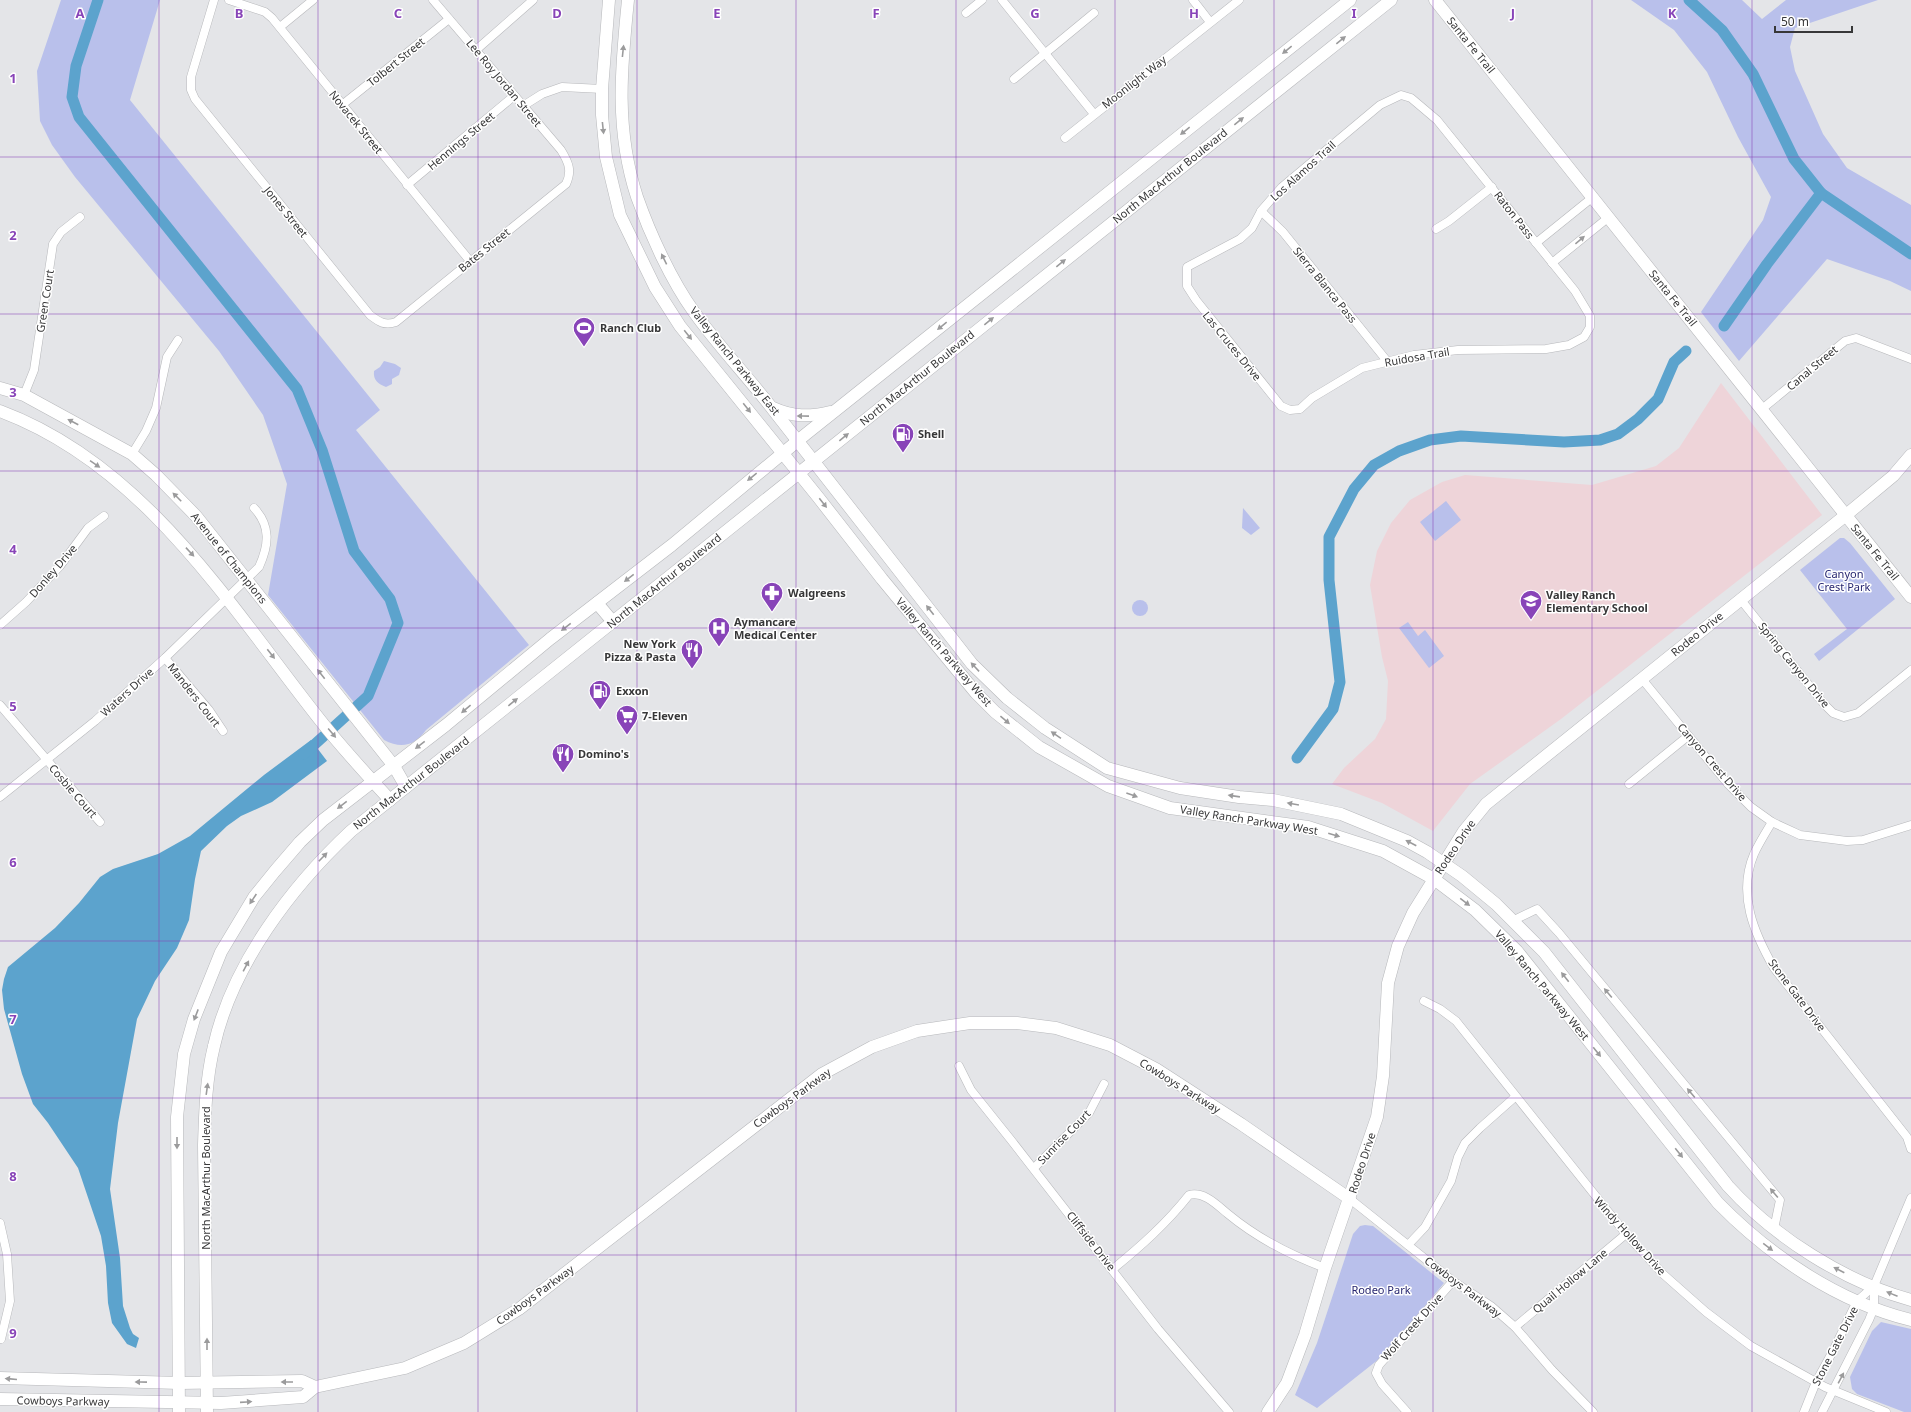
<svg xmlns="http://www.w3.org/2000/svg" width="1911" height="1412" viewBox="0 0 1911 1412" font-family="'Noto Sans',sans-serif">
<rect width="100%" height="100%" fill="#e4e5e8"/>
<!-- education -->
<polygon fill="#eed4d9" points="1721,383 1822,515 1561,719 1470,784 1433,831 1382,803 1332,784 1344,768 1375,739 1386,719 1388,681 1382,657 1370,585 1377,551 1391,523 1410,500 1442,482 1465,475 1592,485 1656,466 1679,448"/>
<!-- green -->
<g fill="#b9c0eb">
<path d="M 61,0 L 160,0 L 130,100 L 380,410 L 356,430 L 529,645 L 426,730 C 415,746 401,749 384,740 L 268,595 L 287,484 L 263,415 L 219,351 L 75,177 L 52,145 L 40,121 L 37,71 Z"/>
<polygon points="1631,0 1742,0 1762,19 1786,0 1878,0 1795,28 1790,47 1795,71 1823,134 1847,168 1911,205 1911,291 1890,281 1827,259 1739,361 1701,312 1763,220 1771,197 1738,137 1707,72 1674,30"/>
<path d="M 384,361 L 395,364 L 401,368 L 399,375 L 392,379 L 392,384 L 386,387 C 378,384 373,380 374,371 L 380,367 Z"/>
<polygon points="1446,501 1461,520 1435,541 1420,522"/>
<polygon points="1243,508 1260,528 1251,535 1242,528"/>
<polygon points="1840,538 1844,538 1850,543 1895,599 1819,661 1814,654 1847,629 1800,570"/>
<circle cx="1140" cy="608" r="8"/>
<polygon points="1408,622 1418,636 1425,630 1444,656 1429,668 1399,628"/>
<polygon points="1365,1225 1373,1226 1444,1283 1384,1355 1317,1408 1295,1395 1317,1343 1353,1234 1360,1226"/>
<polygon points="1881,1322 1911,1329 1911,1412 1904,1412 1857,1394 1852,1389 1850,1377 1872,1331"/>
</g>
<!-- water -->
<polygon fill="#5ca3cd" points="311,740 327,761 272,802 241,816 227,826 201,851 195,879 189,920 177,948 155,981 137,1019 118,1123 110,1189 120,1258 123,1306 130,1328 133,1334 139,1338 136,1348 127,1344 112,1323 108,1303 106,1266 101,1236 78,1168 48,1123 33,1104 22,1074 4,1009 2,990 4,979 8,967 55,928 79,903 100,877 113,869 158,854 190,836 264,775"/>
<g fill="none" stroke-linecap="round" stroke-linejoin="round">
<!-- canal -->
<g stroke="#5ca3cd" stroke-width="11">
<polyline points="98,0 76,66 72,97 79,117 297,389 322,450 354,551 390,599 398,623 368,696 304,754"/>
<polyline points="1689,0 1722,30 1753,74 1794,159 1821,193 1911,254"/>
<polyline points="1724,326 1767,264 1821,193"/>
<polyline points="1297,758 1333,709 1340,682 1329,580 1329,537 1354,489 1374,465 1399,451 1430,440 1461,436 1564,442 1600,440 1618,434 1638,419 1658,399 1674,362 1686,351"/>
</g>
<!-- street casing -->
<g stroke="#b7b8bb" stroke-width="9">
<g id="street">
<path d="M 214,0 L 191,77 L 191,90 L 195,99 L 370,315 C 379,322 385,326 396,322 L 566,184 C 572,171 569,163 561,150 L 433,0"/>
<polyline points="229,0 265,12 272,18 470,261"/>
<polyline points="1002,0 1094,114"/>
<polyline points="1193,0 1210,22"/>
<polyline points="966,13 982,0"/>
<polyline points="280,27 313,0"/>
<polyline points="476,50 533,0"/>
<polyline points="1014,79 1094,13"/>
<polygon points="1401,95 1411,98 1437,120 1575,291 1590,316 1590,327 1584,337 1569,345 1546,349 1458,350 1414,355 1362,368 1312,398 1300,409 1290,410 1281,406 1196,300 1187,286 1187,267 1240,239 1252,228 1261,211 1282,187 1380,105"/>
<polyline points="342,105 449,19"/>
<polyline points="523,106 542,94 562,87 602,89"/>
<polyline points="1065,138 1239,0"/>
<polyline points="407,185 514,96"/>
<polyline points="1261,211 1283,232 1387,361"/>
<polyline points="1436,229 1449,221 1492,187"/>
<polyline points="1536,243 1593,197"/>
<polyline points="1552,263 1609,217"/>
<polyline points="24,395 34,370 53,244 61,232 80,217"/>
<polyline points="1762,409 1845,341 1856,338 1911,359"/>
<polyline points="132,454 146,431 156,408 167,357 178,340"/>
<polyline points="1741,600 1824,704 1833,713 1844,717 1858,713 1911,670"/>
<polyline points="0,625 26,602 60,566 88,528 104,516"/>
<polyline points="165,658 209,710 223,731"/>
<polyline points="1642,679 1728,784 1751,807 1772,822 1800,835 1847,841 1863,840 1911,825"/>
<polyline points="0,705 100,822"/>
<polyline points="1629,784 1688,736"/>
<path d="M 0,797 L 95,721 L 165,658 L 259,567 C 269,545 271,526 254,508"/>
<path d="M 1772,822 C 1766,832 1759,843 1754,854 C 1737,894 1754,933 1774,968 L 1907,1137 L 1911,1149"/>
<polyline points="1514,920 1537,909 1559,933 1780,1200 1774,1229"/>
<polyline points="1424,1001 1440,1009 1456,1021 1626,1234 1663,1274 1706,1312 1751,1346 1825,1387 1886,1412"/>
<polyline points="959,1066 971,1090 1011,1140 1158,1329 1229,1412"/>
<polyline points="1034,1168 1089,1113 1104,1084"/>
<polyline points="1350,1199 1453,1281 1491,1306 1515,1327 1552,1370 1593,1412"/>
<polyline points="0,1223 7,1254 10,1301 1,1339"/>
<polyline points="1408,1245 1425,1227 1451,1181 1458,1157 1465,1143 1480,1128 1515,1097"/>
<path d="M 1113,1269 C 1141,1246 1166,1224 1189,1195 C 1204,1191 1217,1205 1228,1214 C 1257,1238 1290,1255 1325,1268"/>
<polyline points="1515,1327 1626,1234"/>
<polyline points="1407,1412 1382,1384 1376,1373 1379,1365 1453,1281"/>
<polyline points="1804,1412 1816,1382 1833,1351 1857,1301 1874,1286"/>
<polyline points="1822,1412 1869,1320 1874,1308 1874,1286 1911,1198"/>
</g>
</g>
<!-- secondary casing -->
<g stroke="#b7b8bb" stroke-width="13">
<g id="secondary">
<path d="M 609,0 L 602,89 L 602,115 L 606,157 L 620,215 L 655,287 L 680,326 L 818,497 L 882,579 L 976,693 L 995,712 L 1039,747 L 1108,786 L 1170,808 L 1308,827 L 1383,851 L 1434,879 L 1475,910 L 1517,951 L 1718,1203 C 1770,1256 1838,1302 1911,1320"/>
<path d="M 628,0 C 621,68 615,130 637,197 C 650,234 671,280 694,312 C 719,347 749,378 775,412 C 841,496 906,580 972,664 L 1007,698 L 1045,728 L 1107,768 L 1180,788 L 1239,797 L 1273,800 L 1341,814 L 1407,841 L 1427,852 L 1462,876 L 1496,904 L 1544,952 L 1728,1186 C 1774,1237 1845,1282 1911,1300"/>
<polyline points="1435,0 1911,597"/>
<polyline points="0,388 24,395 132,454 156,475 196,516 394,766 406,787"/>
<path d="M 773,408 C 793,417 809,417 830,412"/>
<path d="M 0,411 C 145,465 229,605 320,720 C 342,748 366,774 390,800"/>
<polyline points="597,603 613,622"/>
<polyline points="0,1378 180,1383 302,1381 315,1387"/>
<polyline points="0,1399 221,1403 303,1397 315,1387 405,1368 464,1343 519,1309 822,1074 872,1047 917,1031 970,1023 1017,1023 1056,1028 1110,1045 1156,1069 1241,1124 1350,1199"/>
<polyline points="179,1412 177,1117 184,1054 194,1019 221,952 254,897 275,871 300,842 323,820 446,725 550,639 672,545 806,434 1350,0"/>
<path d="M 207,1412 L 204,1145 C 205,1112 206,1078 214,1046 C 232,965 291,887 351,831 L 1391,0"/>
<polyline points="1268,1412 1287,1383 1305,1335 1325,1268 1377,1117 1383,1076 1388,983 1398,946 1413,913 1464,831 1486,804 1846,515 1893,476 1911,455"/>
</g>
</g>
<!-- street -->
<use href="#street" stroke="#fff" stroke-width="8"/>
<!-- secondary -->
<use href="#secondary" stroke="#fff" stroke-width="12"/>
</g>
<!-- one-way arrows -->
<defs><path id="oneway-solid" d="M-6-.8H1V-3.2L6.5 0L1 3.2V.8H-6Z"/></defs>
<g fill="#9b9b9c">
<use href="#oneway-solid" transform="translate(1341 40) rotate(-39)"/>
<use href="#oneway-solid" transform="translate(1287 50) rotate(141)"/>
<use href="#oneway-solid" transform="translate(623 51) rotate(-84)"/>
<use href="#oneway-solid" transform="translate(1239 121) rotate(-39)"/>
<use href="#oneway-solid" transform="translate(603 128) rotate(84)"/>
<use href="#oneway-solid" transform="translate(1185 131) rotate(141)"/>
<use href="#oneway-solid" transform="translate(1580 240) rotate(-40)"/>
<use href="#oneway-solid" transform="translate(664 259) rotate(-116)"/>
<use href="#oneway-solid" transform="translate(1061 263) rotate(-39)"/>
<use href="#oneway-solid" transform="translate(989 321) rotate(-39)"/>
<use href="#oneway-solid" transform="translate(942 326) rotate(141)"/>
<use href="#oneway-solid" transform="translate(688 335) rotate(51)"/>
<use href="#oneway-solid" transform="translate(747 408) rotate(51)"/>
<use href="#oneway-solid" transform="translate(803 416) rotate(-179)"/>
<use href="#oneway-solid" transform="translate(73 422) rotate(-152)"/>
<use href="#oneway-solid" transform="translate(844 437) rotate(-39)"/>
<use href="#oneway-solid" transform="translate(95 464) rotate(34)"/>
<use href="#oneway-solid" transform="translate(752 477) rotate(141)"/>
<use href="#oneway-solid" transform="translate(177 497) rotate(-135)"/>
<use href="#oneway-solid" transform="translate(823 503) rotate(52)"/>
<use href="#oneway-solid" transform="translate(190 552) rotate(47)"/>
<use href="#oneway-solid" transform="translate(629 578) rotate(142)"/>
<use href="#oneway-solid" transform="translate(930 610) rotate(-128)"/>
<use href="#oneway-solid" transform="translate(566 627) rotate(142)"/>
<use href="#oneway-solid" transform="translate(271 654) rotate(52)"/>
<use href="#oneway-solid" transform="translate(975 667) rotate(-133)"/>
<use href="#oneway-solid" transform="translate(321 674) rotate(-128)"/>
<use href="#oneway-solid" transform="translate(513 702) rotate(-39)"/>
<use href="#oneway-solid" transform="translate(466 709) rotate(140)"/>
<use href="#oneway-solid" transform="translate(1005 720) rotate(40)"/>
<use href="#oneway-solid" transform="translate(332 733) rotate(50)"/>
<use href="#oneway-solid" transform="translate(1056 735) rotate(-146)"/>
<use href="#oneway-solid" transform="translate(420 745) rotate(142)"/>
<use href="#oneway-solid" transform="translate(1132 795) rotate(20)"/>
<use href="#oneway-solid" transform="translate(1234 796) rotate(-172)"/>
<use href="#oneway-solid" transform="translate(1293 804) rotate(-170)"/>
<use href="#oneway-solid" transform="translate(342 805) rotate(142)"/>
<use href="#oneway-solid" transform="translate(1334 835) rotate(16)"/>
<use href="#oneway-solid" transform="translate(1411 843) rotate(-152)"/>
<use href="#oneway-solid" transform="translate(323 857) rotate(-46)"/>
<use href="#oneway-solid" transform="translate(253 899) rotate(124)"/>
<use href="#oneway-solid" transform="translate(1465 902) rotate(37)"/>
<use href="#oneway-solid" transform="translate(246 966) rotate(-62)"/>
<use href="#oneway-solid" transform="translate(1565 977) rotate(-128)"/>
<use href="#oneway-solid" transform="translate(1608 993) rotate(-130)"/>
<use href="#oneway-solid" transform="translate(196 1015) rotate(111)"/>
<use href="#oneway-solid" transform="translate(1597 1052) rotate(51)"/>
<use href="#oneway-solid" transform="translate(207 1089) rotate(-82)"/>
<use href="#oneway-solid" transform="translate(1691 1093) rotate(-130)"/>
<use href="#oneway-solid" transform="translate(177 1143) rotate(90)"/>
<use href="#oneway-solid" transform="translate(1679 1153) rotate(51)"/>
<use href="#oneway-solid" transform="translate(1774 1193) rotate(-130)"/>
<use href="#oneway-solid" transform="translate(1768 1247) rotate(37)"/>
<use href="#oneway-solid" transform="translate(1839 1270) rotate(-153)"/>
<use href="#oneway-solid" transform="translate(1892 1294) rotate(-158)"/>
<use href="#oneway-solid" transform="translate(207 1344) rotate(-90)"/>
<use href="#oneway-solid" transform="translate(1841 1378) rotate(-62)"/>
<use href="#oneway-solid" transform="translate(11 1379) rotate(-175)"/>
<use href="#oneway-solid" transform="translate(141 1382) rotate(-179)"/>
<use href="#oneway-solid" transform="translate(287 1382) rotate(180)"/>
<use href="#oneway-solid" transform="translate(246 1402) rotate(-4)"/>
</g>
<!-- grid -->
<path fill="none" stroke="#8844b8" stroke-width="1" stroke-opacity="0.55" d="M 159,0 L 159,1412M 318,0 L 318,1412M 478,0 L 478,1412M 637,0 L 637,1412M 796,0 L 796,1412M 956,0 L 956,1412M 1115,0 L 1115,1412M 1274,0 L 1274,1412M 1433,0 L 1433,1412M 1592,0 L 1592,1412M 1752,0 L 1752,1412M 0,157 L 1911,157M 0,314 L 1911,314M 0,471 L 1911,471M 0,628 L 1911,628M 0,784 L 1911,784M 0,941 L 1911,941M 0,1098 L 1911,1098M 0,1255 L 1911,1255"/>
<!-- icons -->
<defs>
<g id="stadium-pin" transform="scale(1.15)"><path d="M0 17L-7.5 6A9.5 9.5 0 1 1 7.5 6Z" fill="#8844b8" stroke="#fff"/><path d="M0-5a6.5 5 0 1 0 0 10a6.5 5 0 1 0 0-10ZM-3.5-1.8h7v3.6h-7Z" fill="#fff"/></g>
<g id="fuel-pin" transform="scale(1.15)"><path d="M0 17L-7.5 6A9.5 9.5 0 1 1 7.5 6Z" fill="#8844b8" stroke="#fff"/><path d="M-5.5-6h7V0h2V4h1.3V-2.5L3-4.5l.8-.8L6-3V5H2.5V1h-1V6h-7ZM-4.2-4.7v3.2H.2V-4.7Z" fill="#fff"/></g>
<g id="pharmacy-pin" transform="scale(1.15)"><path d="M0 17L-7.5 6A9.5 9.5 0 1 1 7.5 6Z" fill="#8844b8" stroke="#fff"/><path d="M-2-6h4v4h4v4h-4v4h-4v-4h-4v-4h4Z" fill="#fff"/></g>
<g id="school-pin" transform="scale(1.15)"><path d="M0 17L-7.5 6A9.5 9.5 0 1 1 7.5 6Z" fill="#8844b8" stroke="#fff"/><path d="M0-5L7-2L0 1L-7-2ZM-4 1L0 2.5L4 1V4Q0 6-4 4Z" fill="#fff"/></g>
<g id="hospital-pin" transform="scale(1.15)"><path d="M0 17L-7.5 6A9.5 9.5 0 1 1 7.5 6Z" fill="#8844b8" stroke="#fff"/><path d="M-5-5h3v3.5h4V-5h3V5h-3V1.5h-4V5h-3Z" fill="#fff"/></g>
<g id="restaurant-pin" transform="scale(1.15)"><path d="M0 17L-7.5 6A9.5 9.5 0 1 1 7.5 6Z" fill="#8844b8" stroke="#fff"/><path d="M-5-6h1v4h1v-4h1v4h1v-4h1v5L-1.5 .5V6h-2V.5L-5-1ZM5-6V6H3V1.5H1.5Q1.5-4 5-6Z" fill="#fff"/></g>
<g id="supermarket-pin" transform="scale(1.15)"><path d="M0 17L-7.5 6A9.5 9.5 0 1 1 7.5 6Z" fill="#8844b8" stroke="#fff"/><path d="M-6-5.5h2.5l.6 2H6L4.5 2H-2.5L-4.4-4H-6ZM-1.5 3.2a1.3 1.3 0 1 0 .1 0ZM3 3.2a1.3 1.3 0 1 0 .1 0Z" fill="#fff"/></g>
</defs>
<g fill-rule="evenodd">
<use href="#stadium-pin" x="584" y="328"/>
<use href="#fuel-pin" x="903" y="434"/>
<use href="#pharmacy-pin" x="772" y="593"/>
<use href="#school-pin" x="1531" y="601"/>
<use href="#hospital-pin" x="719" y="628"/>
<use href="#restaurant-pin" x="692" y="650"/>
<use href="#fuel-pin" x="600" y="691"/>
<use href="#supermarket-pin" x="627" y="716"/>
<use href="#restaurant-pin" x="563" y="754"/>
</g>
<g text-anchor="middle" stroke-width="3" stroke-linejoin="round" paint-order="stroke">
<!-- street labels -->
<g font-size="11" fill="#373738" stroke="#fff">
<text transform="translate(1471 45) rotate(51)" y="4">Santa Fe Trail</text>
<text transform="translate(396 62) rotate(-39)" y="4">Tolbert Street</text>
<text transform="translate(1134 82) rotate(-38)" y="4">Moonlight Way</text>
<text transform="translate(504 83) rotate(50)" y="4">Lee Roy Jordan Street</text>
<text transform="translate(356 122) rotate(51)" y="4">Novacek Street</text>
<text transform="translate(461 141) rotate(-40)" y="4">Hennings Street</text>
<text transform="translate(1303 171) rotate(-42)" y="4">Los Alamos Trail</text>
<text transform="translate(1170 176) rotate(-39)" y="4">North MacArthur Boulevard</text>
<text transform="translate(286 212) rotate(51)" y="4">Jones Street</text>
<text transform="translate(1514 215) rotate(52)" y="4">Raton Pass</text>
<text transform="translate(484 250) rotate(-39)" y="4">Bates Street</text>
<text transform="translate(1325 285) rotate(51)" y="4">Sierra Blanca Pass</text>
<text transform="translate(1673 298) rotate(51)" y="4">Santa Fe Trail</text>
<text transform="translate(45 301) rotate(-81)" y="4">Green Court</text>
<text transform="translate(1232 346) rotate(51)" y="4">Las Cruces Drive</text>
<text transform="translate(1417 357) rotate(-10)" y="4">Ruidosa Trail</text>
<text transform="translate(735 361) rotate(51)" y="4">Valley Ranch Parkway East</text>
<text transform="translate(1812 368) rotate(-40)" y="4">Canal Street</text>
<text transform="translate(917 378) rotate(-39)" y="4">North MacArthur Boulevard</text>
<text transform="translate(1875 552) rotate(51)" y="4">Santa Fe Trail</text>
<text transform="translate(229 558) rotate(51)" y="4">Avenue of Champions</text>
<text transform="translate(53 571) rotate(-49)" y="4">Donley Drive</text>
<text transform="translate(664 581) rotate(-39)" y="4">North MacArthur Boulevard</text>
<text transform="translate(1697 634) rotate(-39)" y="4">Rodeo Drive</text>
<text transform="translate(944 652) rotate(49)" y="4">Valley Ranch Parkway West</text>
<text transform="translate(1794 665) rotate(51)" y="4">Spring Canyon Drive</text>
<text transform="translate(127 692) rotate(-42)" y="4">Waters Drive</text>
<text transform="translate(194 695) rotate(52)" y="4">Manders Court</text>
<text transform="translate(1712 762) rotate(49)" y="4">Canyon Crest Drive</text>
<text transform="translate(411 783) rotate(-38)" y="4">North MacArthur Boulevard</text>
<text transform="translate(73 791) rotate(49)" y="4">Cosbie Court</text>
<text transform="translate(1249 820) rotate(9)" y="4">Valley Ranch Parkway West</text>
<text transform="translate(1455 847) rotate(-56)" y="4">Rodeo Drive</text>
<text transform="translate(1542 985) rotate(50)" y="4">Valley Ranch Parkway West</text>
<text transform="translate(1797 995) rotate(53)" y="4">Stone Gate Drive</text>
<text transform="translate(1180 1086) rotate(32)" y="4">Cowboys Parkway</text>
<text transform="translate(792 1098) rotate(-36)" y="4">Cowboys Parkway</text>
<text transform="translate(1064 1137) rotate(-46)" y="4">Sunrise Court</text>
<text transform="translate(1362 1163) rotate(-72)" y="4">Rodeo Drive</text>
<text transform="translate(206 1178) rotate(-90)" y="4">North MacArthur Boulevard</text>
<text transform="translate(1630 1236) rotate(48)" y="4">Windy Hollow Drive</text>
<text transform="translate(1091 1241) rotate(52)" y="4">Cliffside Drive</text>
<text transform="translate(1570 1281) rotate(-40)" y="4">Quail Hollow Lane</text>
<text transform="translate(1463 1287) rotate(37)" y="4">Cowboys Parkway</text>
<text transform="translate(535 1295) rotate(-36)" y="4">Cowboys Parkway</text>
<text transform="translate(1412 1327) rotate(-48)" y="4">Wolf Creek Drive</text>
<text transform="translate(1835 1346) rotate(-63)" y="4">Stone Gate Drive</text>
<text transform="translate(63 1401) rotate(1)" y="4">Cowboys Parkway</text>
</g>
<!-- poi labels -->
<g font-size="11" font-weight="bold" fill="#373738" stroke="#fff" text-anchor="start">
<text x="600" y="332">Ranch Club</text>
<text x="918" y="438">Shell</text>
<text x="788" y="597">Walgreens</text>
<text x="1546" y="599">Valley Ranch<tspan x="1546" dy="13">Elementary School</tspan></text>
<text x="734" y="626">Aymancare<tspan x="734" dy="13">Medical Center</tspan></text>
<text x="676" y="648" text-anchor="end">New York<tspan x="676" dy="13">Pizza &amp; Pasta</tspan></text>
<text x="616" y="695">Exxon</text>
<text x="642" y="720">7-Eleven</text>
<text x="578" y="758">Domino's</text>
</g>
<!-- park labels -->
<g font-size="11" fill="#272670" stroke="#fff">
<text x="1844" y="578">Canyon<tspan x="1844" dy="13">Crest Park</tspan></text>
<text x="1381" y="1294">Rodeo Park</text>
</g>
</g>
<g font-size="13" text-anchor="middle" font-weight="bold" fill="#8844b8" stroke="#fff" stroke-width="3" stroke-linejoin="round" paint-order="stroke">
<text x="80" y="18">A</text>
<text x="239" y="18">B</text>
<text x="398" y="18">C</text>
<text x="557" y="18">D</text>
<text x="717" y="18">E</text>
<text x="876" y="18">F</text>
<text x="1035" y="18">G</text>
<text x="1194" y="18">H</text>
<text x="1354" y="18">I</text>
<text x="1513" y="18">J</text>
<text x="1672" y="18">K</text>
<text x="13" y="83">1</text>
<text x="13" y="240">2</text>
<text x="13" y="397">3</text>
<text x="13" y="554">4</text>
<text x="13" y="711">5</text>
<text x="13" y="867">6</text>
<text x="13" y="1024">7</text>
<text x="13" y="1181">8</text>
<text x="13" y="1338">9</text>
</g>
<!-- scale -->
<path d="M1775 26v6h77v-6" fill="none" stroke="#373738" stroke-width="2"/>
<text x="1781" y="26" font-size="12" fill="#373738" stroke="#ffffff" stroke-width="3" paint-order="stroke">50 m</text>
</svg>
